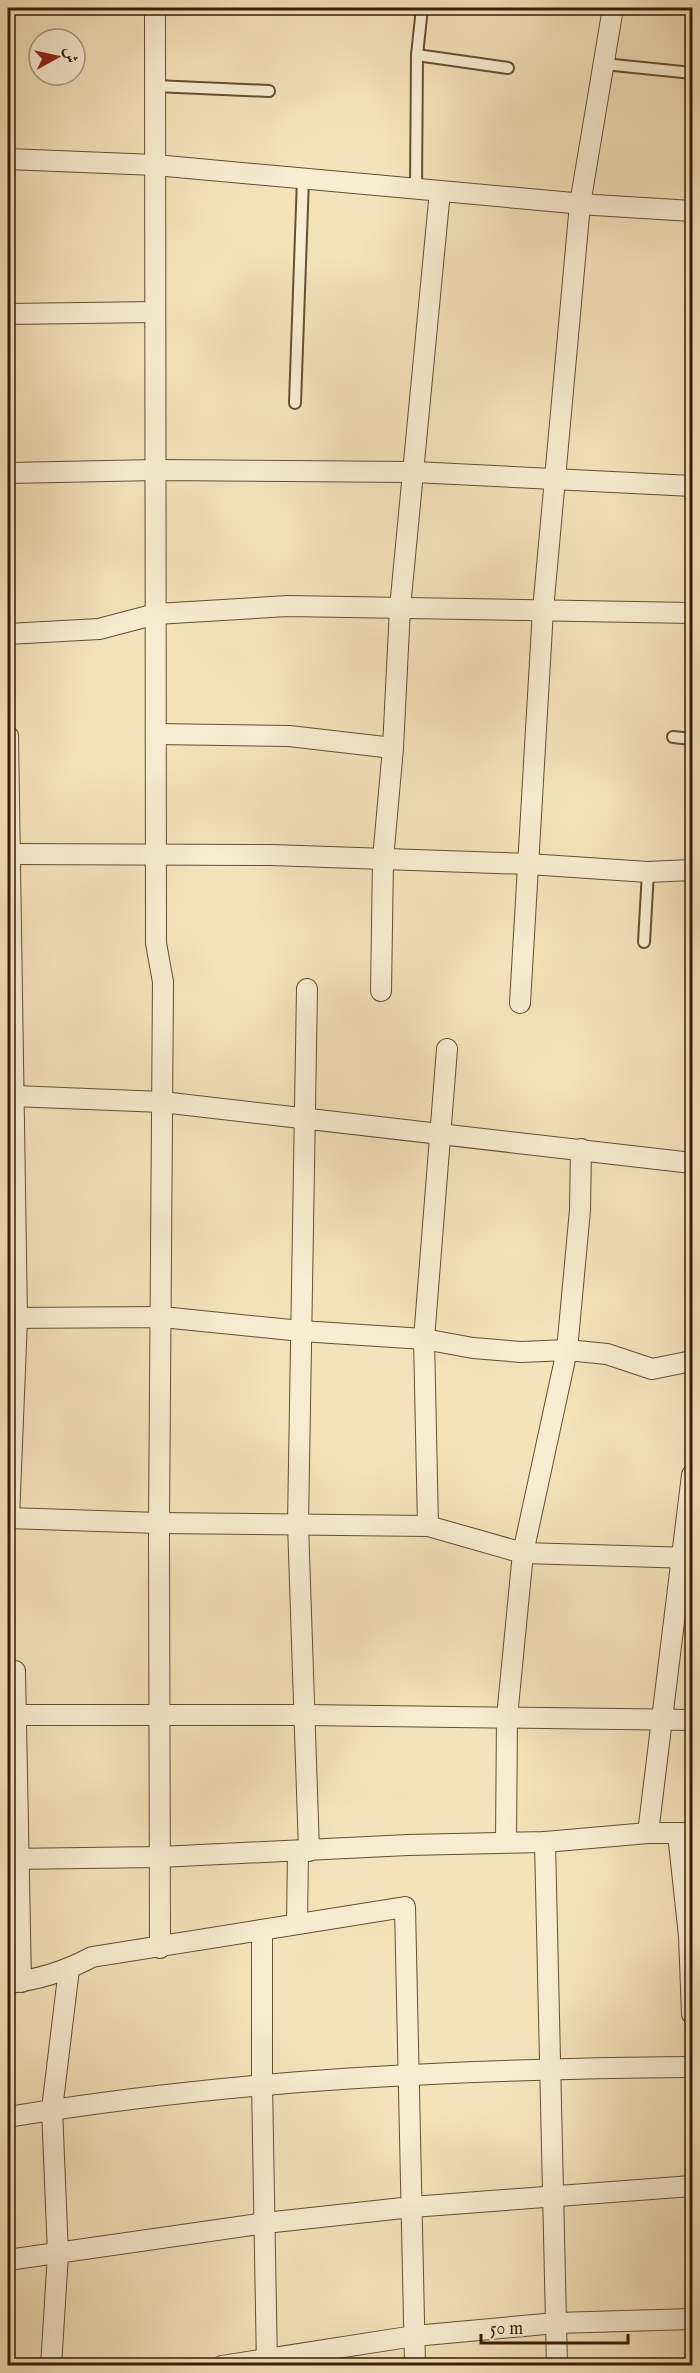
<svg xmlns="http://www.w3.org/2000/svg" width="700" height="2373" viewBox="0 0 700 2373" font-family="'IM FELL English',Amiri,serif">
<rect width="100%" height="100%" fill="#f4e3ba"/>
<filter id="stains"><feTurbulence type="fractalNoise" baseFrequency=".00333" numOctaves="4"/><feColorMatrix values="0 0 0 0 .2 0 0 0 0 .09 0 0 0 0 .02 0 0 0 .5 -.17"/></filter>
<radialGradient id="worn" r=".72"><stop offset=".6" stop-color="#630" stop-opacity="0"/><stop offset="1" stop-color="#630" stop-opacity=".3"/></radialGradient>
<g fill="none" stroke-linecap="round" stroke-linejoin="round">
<!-- service casing -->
<g stroke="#664e31" stroke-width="14">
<g id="service">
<polyline points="417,55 508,68"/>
<polyline points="604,64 692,73"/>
<polyline points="155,86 269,91"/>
<polyline points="416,189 417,55 422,8"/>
<polyline points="295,403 303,179"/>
<polyline points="673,737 692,739"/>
<polyline points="644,942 648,872"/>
</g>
</g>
<!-- minor casing -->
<g stroke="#664e31" stroke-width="22">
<g id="minor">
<polyline points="155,8 156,943 163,982 159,1523 160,1948"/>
<polyline points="8,159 155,165 595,205 692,211"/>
<polyline points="8,314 155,312"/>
<polyline points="8,473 156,470 414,472 692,486"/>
<polyline points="8,634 99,629 156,614 288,606 692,613"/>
<polyline points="157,734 289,736 393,748"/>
<polyline points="8,736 17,1319 9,1518"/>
<polyline points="8,854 271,855 528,864 648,872 692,870"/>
<polyline points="307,989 298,1524 309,1851"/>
<polyline points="381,991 383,859 393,748 400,608 440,191"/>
<polyline points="520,1003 543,610 580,204 613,8"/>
<polyline points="14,1096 162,1102 692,1163"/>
<polyline points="8,1318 162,1317 301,1331 424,1339 473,1348 521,1352 567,1350 607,1354 652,1369 692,1361"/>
<polyline points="8,1518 159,1523 428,1526 523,1553 692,1558"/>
<polyline points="428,1526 424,1339 447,1049"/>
<polyline points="15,1671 21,1982"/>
<polyline points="8,1715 305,1715 692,1720"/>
<polyline points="648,1833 692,1475"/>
<polyline points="678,1834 689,1936 692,2014"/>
<polyline points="506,1842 507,1717 523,1553 567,1350 580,1210 581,1149"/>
<polyline points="545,1842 557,2366"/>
<polyline points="8,1859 160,1857 408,1845 545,1842 648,1833 692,1833"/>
<polyline points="297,1923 298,1852"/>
<polyline points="262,1930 262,2083 267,2366"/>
<path d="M 8,1983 C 37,1980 66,1971 92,1957 L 405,1907 L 415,2366"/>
<path d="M 8,2117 C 236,2079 461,2069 692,2067"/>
<polyline points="8,2260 265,2223 412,2207 692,2186"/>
<polyline points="51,2366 58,2254 52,2109 69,1969"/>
<polyline points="222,2366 414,2336 556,2323 692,2319"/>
</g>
</g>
<!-- service -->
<use href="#service" stroke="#f8edd2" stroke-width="10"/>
<!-- minor -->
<use href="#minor" stroke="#f8edd2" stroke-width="20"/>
</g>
<!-- margin -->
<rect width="700" height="2373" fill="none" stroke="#f4e3ba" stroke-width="30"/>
<rect x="9" y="9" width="682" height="2355" fill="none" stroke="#361d03" stroke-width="3"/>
<rect x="15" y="15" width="670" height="2343" fill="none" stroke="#361d03" stroke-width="1.5"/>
<!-- north arrow -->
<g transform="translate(57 57) rotate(82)"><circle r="28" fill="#f8edd2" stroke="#aa9a7f" stroke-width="1.5"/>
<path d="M0-4.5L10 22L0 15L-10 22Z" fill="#8f2418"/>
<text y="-9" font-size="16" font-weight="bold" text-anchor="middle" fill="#361d03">ش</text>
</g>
<!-- scale -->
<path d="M481 2334v9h147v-9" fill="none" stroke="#361d03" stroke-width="3"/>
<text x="490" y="2334" font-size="18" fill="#361d03" stroke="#f8edd2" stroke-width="4.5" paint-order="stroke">50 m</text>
<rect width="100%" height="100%" filter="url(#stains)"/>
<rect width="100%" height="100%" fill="url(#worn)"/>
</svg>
